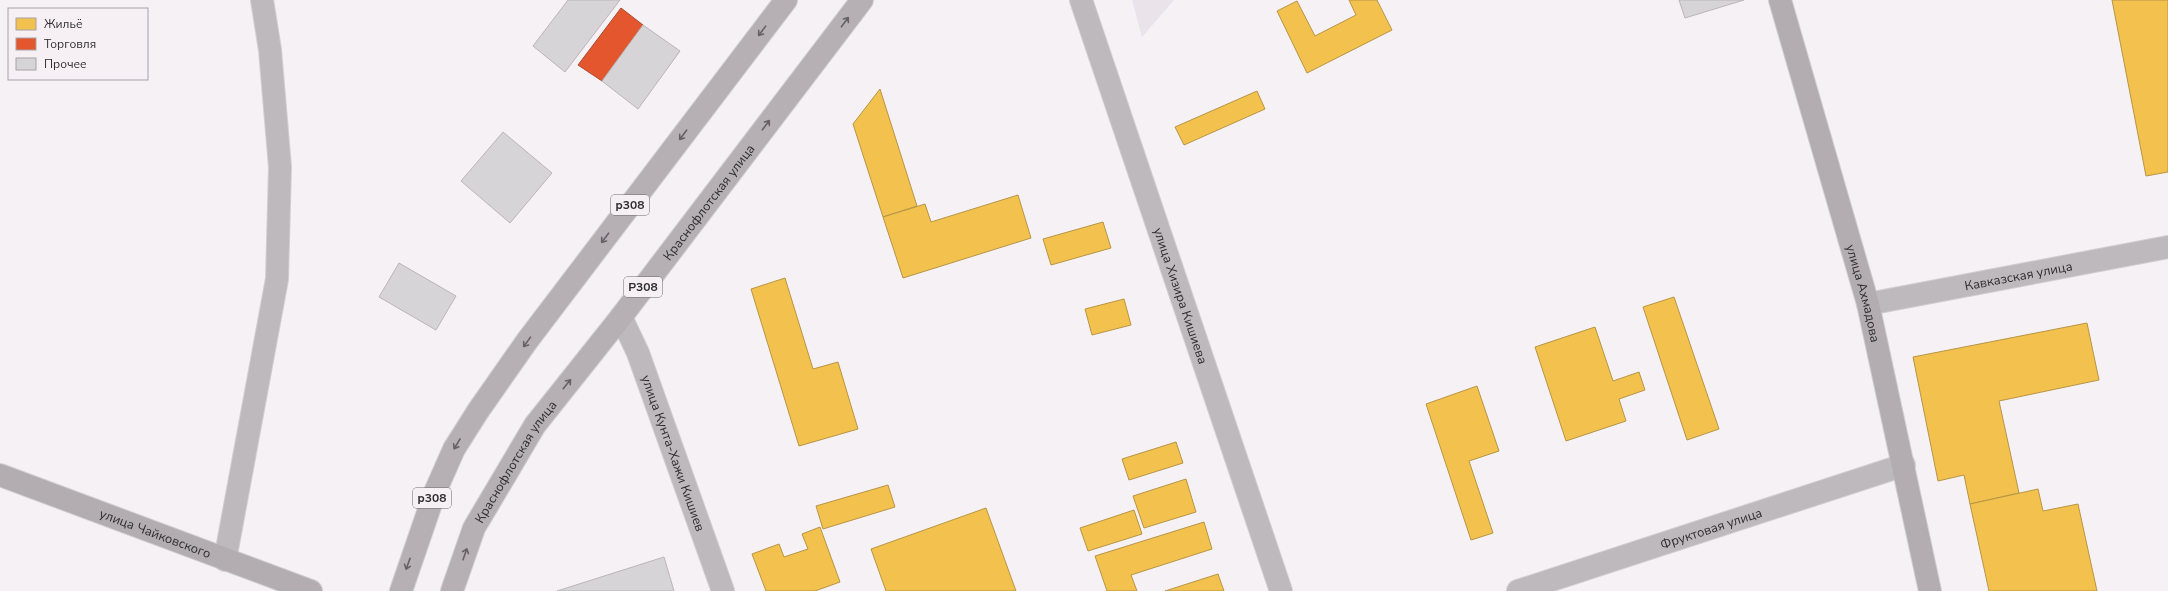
<svg xmlns="http://www.w3.org/2000/svg" width="2168" height="591" viewBox="0 0 2168 591" font-family="'Nunito Sans',sans-serif">
<rect width="100%" height="100%" fill="#f5f1f4"/>
<!-- built -->
<polygon fill="#ebe3ea" points="1132,0 1174,0 1142,37"/>
<!-- homes -->
<g fill="#f2c14e" stroke="#b89545">
<polygon points="1349,0 1377,0 1392,30 1307,73 1277,11 1297,1 1315,36 1356,15"/>
<polygon points="2112,0 2168,0 2168,172 2146,176"/>
<polygon points="880,89 917,206 883,217 853,124"/>
<polygon points="1257,91 1265,109 1184,145 1175,127"/>
<polygon points="1018,195 1031,238 903,278 883,217 925,204 931,222"/>
<polygon points="1103,222 1111,248 1051,265 1043,239"/>
<polygon points="785,278 813,369 838,362 858,429 799,446 751,289"/>
<polygon points="1674,297 1719,429 1687,440 1643,307"/>
<polygon points="1124,299 1131,325 1092,335 1085,309"/>
<polygon points="2087,323 2099,380 1999,401 2019,493 1970,504 1964,475 1938,481 1913,357"/>
<polygon points="1595,327 1613,381 1639,372 1645,390 1619,399 1626,421 1566,441 1535,347"/>
<polygon points="1477,386 1499,451 1469,461 1493,533 1471,540 1426,404"/>
<polygon points="1176,442 1183,463 1129,480 1122,459"/>
<polygon points="1186,479 1196,512 1144,528 1133,496"/>
<polygon points="888,485 895,507 823,529 816,506"/>
<polygon points="2038,489 2043,511 2078,504 2097,591 1989,591 1970,504"/>
<polygon points="986,508 1016,591 886,591 871,549"/>
<polygon points="1134,510 1142,534 1088,551 1080,528"/>
<polygon points="1204,522 1212,549 1131,575 1137,591 1107,591 1095,556"/>
<polygon points="820,527 840,582 815,591 766,591 752,554 779,544 784,557 808,549 802,534"/>
<polygon points="1218,574 1224,591 1165,591"/>
</g>
<!-- shops -->
<polygon fill="#e4572e" stroke="#ae4a2e" points="621,8 643,25 602,81 578,65"/>
<!-- building -->
<g fill="#d7d4d7" stroke="#b8b6b8">
<polygon points="568,0 620,0 565,72 533,46"/>
<polygon points="1679,0 1744,0 1685,18"/>
<polygon points="643,25 680,51 638,109 602,81"/>
<polygon points="503,132 552,173 510,223 461,181"/>
<polygon points="399,263 456,296 436,330 379,297"/>
<polygon points="664,557 674,591 557,591"/>
</g>
<g fill="none" stroke-linecap="round" stroke-linejoin="round">
<!-- street casing -->
<g stroke="#d1cfd1" stroke-width="24">
<g id="street">
<path id="s1" d="M 1081,0 L 1281,591"/>
<path id="s2" d="M 1868,304 L 2168,247"/>
<path id="s3" d="M 621,317 L 638,353 L 723,591"/>
<polyline points="225,560 277,279 280,167 270,50 262,0"/>
<path id="s4" d="M 1518,591 L 1904,465"/>
</g>
</g>
<!-- secondary casing -->
<g stroke="#d1cfd1" stroke-width="24">
<g id="secondary">
<path id="s5" d="M 1780,0 L 1868,304 L 1930,591"/>
<path id="s6" d="M 0,475 L 311,591"/>
</g>
</g>
<!-- primary casing -->
<g stroke="#d1cfd1" stroke-width="24">
<g id="primary">
<polyline points="401,591 435,492 454,449 478,411 527,341 786,0"/>
<path id="s7" d="M 452,591 L 474,528 L 535,425 L 621,317 L 862,0"/>
</g>
</g>
<!-- street -->
<use href="#street" stroke="#bdb9bc" stroke-width="22"/>
<!-- secondary -->
<use href="#secondary" stroke="#b3adb2" stroke-width="22"/>
<!-- primary -->
<use href="#primary" stroke="#b6b0b5" stroke-width="22"/>
</g>
<!-- one-way arrows -->
<defs><path id="oneway-shaft" d="M-6 0H5M1.5-3L5.5 0L1.5 3" fill="none" stroke-width="1.6" stroke-linecap="round" stroke-linejoin="round"/></defs>
<g stroke="#656165">
<use href="#oneway-shaft" transform="translate(845 22) rotate(-53)"/>
<use href="#oneway-shaft" transform="translate(762 31) rotate(127)"/>
<use href="#oneway-shaft" transform="translate(766 125) rotate(-53)"/>
<use href="#oneway-shaft" transform="translate(683 135) rotate(127)"/>
<use href="#oneway-shaft" transform="translate(605 238) rotate(127)"/>
<use href="#oneway-shaft" transform="translate(527 342) rotate(126)"/>
<use href="#oneway-shaft" transform="translate(567 384) rotate(-51)"/>
<use href="#oneway-shaft" transform="translate(457 444) rotate(121)"/>
<use href="#oneway-shaft" transform="translate(465 554) rotate(-71)"/>
<use href="#oneway-shaft" transform="translate(408 564) rotate(110)"/>
</g>
<g text-anchor="middle" stroke-width="4" stroke-linejoin="round" paint-order="stroke">
<!-- shield labels -->
<g fill="#f6f0f5" stroke="#6b686a" stroke-width="1">
<rect x="611" y="195" width="38" height="20" rx="3"/>
<rect x="624" y="277" width="38" height="20" rx="3"/>
<rect x="413" y="488" width="38" height="20" rx="3"/>
</g>
<g font-size="12" font-weight="bold" fill="#2f2d2f">
<text x="630" y="209">p308</text>
<text x="643" y="291">P308</text>
<text x="432" y="502">p308</text>
</g>
<!-- street labels -->
<g font-size="13" fill="#2f2d2f" stroke="#f6f0f5">
<text dy="5" stroke="none"><textPath href="#s7" startOffset="469">Краснофлотская улица</textPath></text>
<text dy="5" stroke="none"><textPath href="#s2" startOffset="153">Кавказская улица</textPath></text>
<text dy="5" stroke="none"><textPath href="#s5" startOffset="305">улица Ахмадова</textPath></text>
<text dy="5" stroke="none"><textPath href="#s1" startOffset="312">улица Хизира Кишиева</textPath></text>
<text dy="5" stroke="none"><textPath href="#s3" startOffset="146">улица Кунта-Хажи Кишиев</textPath></text>
<text dy="5" stroke="none"><textPath href="#s7" startOffset="145">Краснофлотская улица</textPath></text>
<text dy="5" stroke="none"><textPath href="#s4" startOffset="203">Фруктовая улица</textPath></text>
<text dy="5" stroke="none"><textPath href="#s6" startOffset="166">улица Чайковского</textPath></text>
</g>
</g>
<!-- legend -->
<rect x="8" y="8" width="140" height="72" fill="#f6f0f5" stroke="#a6a2a6"/>
<rect x="16" y="18" width="20" height="12" fill="#f2c14e" stroke="#a6a2a6"/>
<text x="44" y="28" font-size="12" fill="#2f2d2f">Жильё</text>
<rect x="16" y="38" width="20" height="12" fill="#e4572e" stroke="#a6a2a6"/>
<text x="44" y="48" font-size="12" fill="#2f2d2f">Торговля</text>
<rect x="16" y="58" width="20" height="12" fill="#d7d4d7" stroke="#a6a2a6"/>
<text x="44" y="68" font-size="12" fill="#2f2d2f">Прочее</text>
</svg>
